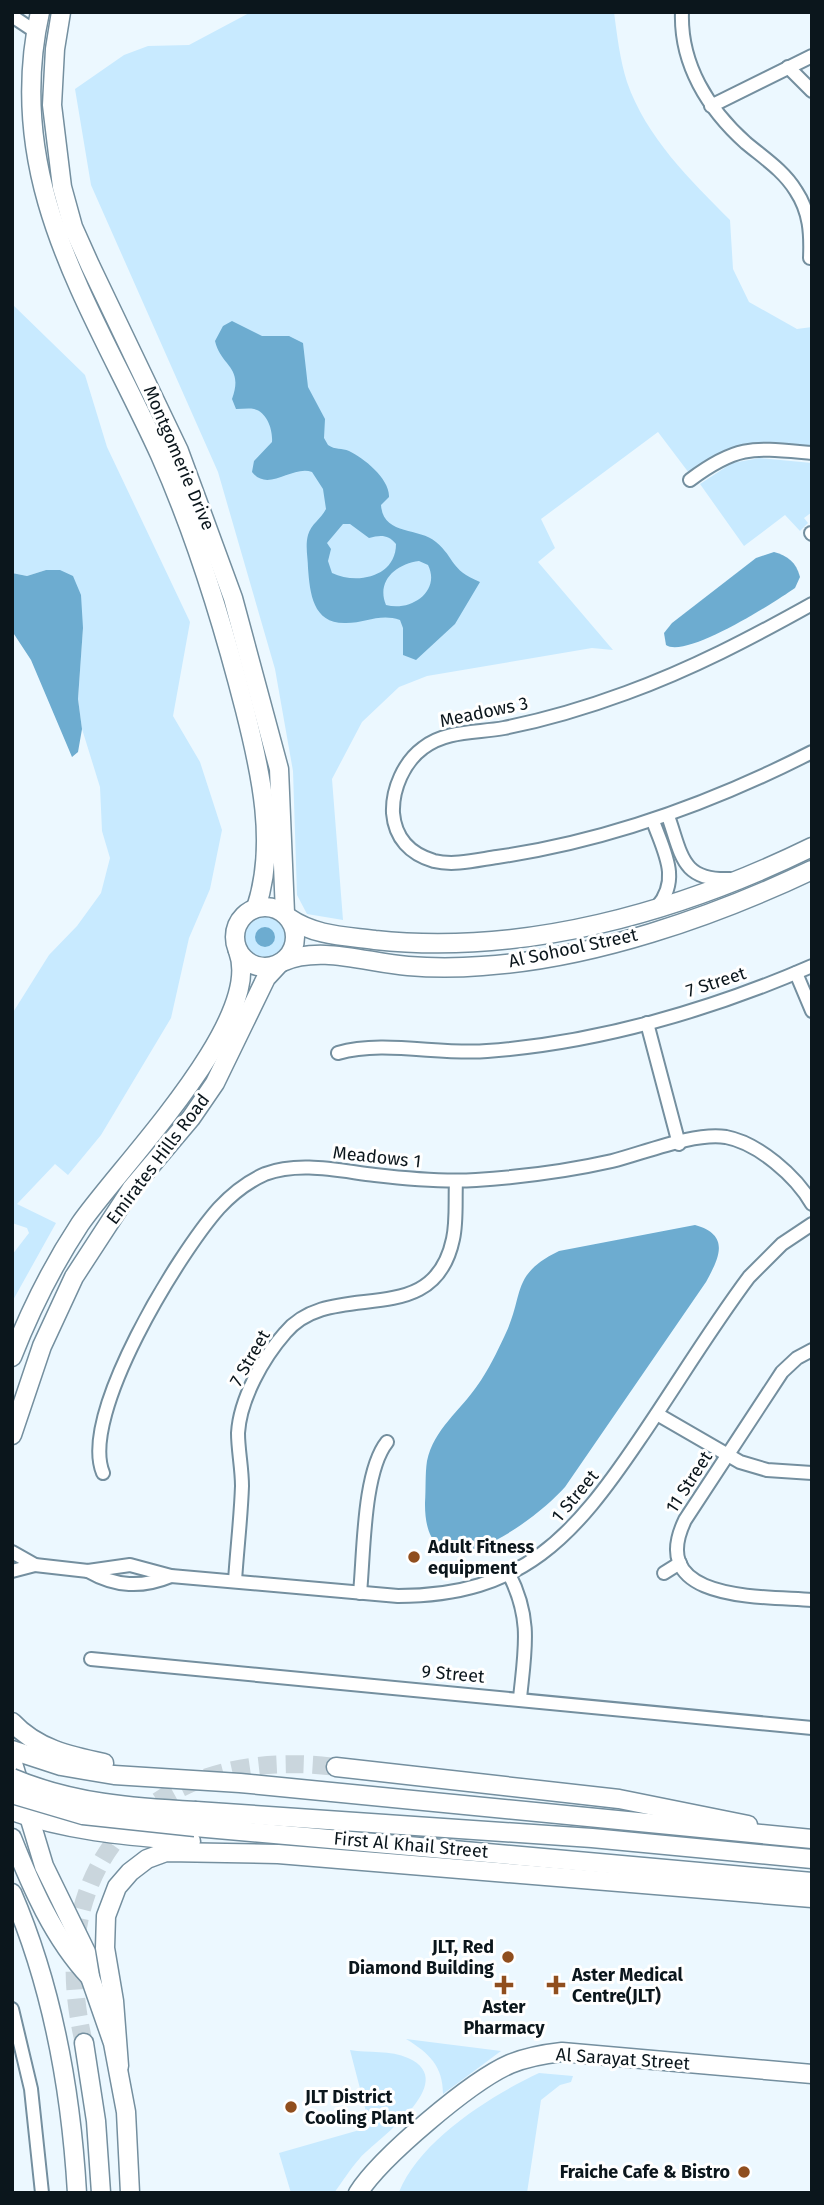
<svg xmlns="http://www.w3.org/2000/svg" width="824" height="2205" viewBox="0 0 824 2205" font-family="'Fira Sans',sans-serif">
<rect width="100%" height="100%" fill="#ecf8ff"/>
<!-- green -->
<g fill="#c8eaff">
<path d="M 251,12 L 614,12 C 617,35 620,60 627,82 C 646,137 690,180 730,220 L 733,269 L 749,302 L 797,329 L 812,327 L 812,448 C 750,442 741,436 689,473 L 658,432 L 541,519 L 555,548 L 538,562 L 613,650 L 592,648 L 427,676 L 399,687 L 362,722 L 332,779 L 343,920 L 307,914 L 297,895 L 293,771 L 275,669 L 218,472 L 91,185 L 75,89 L 124,55 L 148,46 L 189,45 Z"/>
<polygon points="12,304 85,375 107,447 190,622 173,716 200,762 222,830 210,889 189,938 171,1018 101,1135 68,1175 55,1164 17,1204 56,1223 12,1302 12,1255 29,1233 27,1228 12,1223 12,1014 49,955 77,926 101,893 110,858 102,831 100,787 82,729 78,699 83,628 46,570 27,576 12,573"/>
<polygon points="760,458 812,463 812,512 804,518 808,523 800,531 785,515 744,546 700,484 732,463"/>
<circle cx="266" cy="936" r="24"/>
<path d="M 406,2039 L 501,2051 L 443,2094 C 443,2066 429,2053 406,2039 Z"/>
<path d="M 350,2050 C 368,2053 391,2050 408,2058 C 462,2082 377,2139 360,2158 C 350,2169 343,2181 334,2193 L 291,2193 L 279,2153 L 370,2127 Z"/>
<path d="M 539,2073 L 573,2076 L 571,2082 L 560,2085 L 541,2100 L 527,2193 L 399,2192 C 420,2140 490,2096 539,2073 Z"/>
</g>
<!-- water -->
<g fill="#6dacd0" fill-rule="evenodd">
<path d="M 232,321 L 262,336 L 289,336 L 303,343 L 308,387 L 325,419 L 324,438 L 328,445 C 335,450 342,448 349,451 C 364,458 390,479 389,497 L 381,505 C 383,536 419,527 436,542 C 456,559 449,569 480,582 L 455,624 L 416,660 L 403,655 L 403,628 L 400,620 C 380,613 366,623 346,623 C 313,624 310,594 308,568 C 308,558 305,546 308,535 C 311,524 321,519 326,509 L 323,489 L 312,472 C 292,465 268,493 252,472 L 254,461 L 272,442 C 273,430 267,412 254,409 C 249,408 242,409 236,409 L 232,399 C 244,366 221,367 215,341 L 223,326 ZM 343,524 L 350,524 L 369,538 C 380,535 388,534 396,544 C 396,577 357,585 332,573 L 328,561 L 331,549 L 327,543 ZM 419,561 L 428,565 C 441,591 411,612 386,605 C 376,581 396,564 419,561 Z"/>
<path d="M 774,552 C 788,556 796,562 800,577 L 795,588 C 775,602 686,659 666,645 L 664,633 L 672,623 L 756,558 Z"/>
<polygon points="46,570 60,570 73,576 81,595 83,628 78,699 82,729 78,752 72,757 31,660 12,631 12,573 27,576"/>
<circle cx="265" cy="937" r="10"/>
<path d="M 695,1225 C 731,1235 719,1258 706,1282 L 565,1487 C 534,1522 424,1604 425,1503 C 426,1489 425,1474 427,1461 C 434,1429 460,1411 477,1386 C 488,1371 497,1352 505,1335 C 525,1293 510,1275 559,1251 Z"/>
</g>
<g fill="none" stroke-linecap="round" stroke-linejoin="round">
<!-- secondary-tunnel -->
<path stroke="#cad6dd" stroke-width="18" stroke-dasharray="18 9" stroke-linecap="butt" d="M 84,2043 C 40,1862 155,1744 336,1767"/>
<!-- street casing -->
<g stroke="#748f9f" stroke-width="16">
<g id="street">
<path d="M 682,12 C 680,64 708,109 746,143 C 764,158 784,171 796,191 C 810,212 811,234 810,258"/>
<polyline points="12,16 36,32"/>
<polyline points="788,67 812,91"/>
<polyline points="711,106 812,56"/>
<path d="M 690,480 C 738,444 754,448 812,453"/>
<polyline points="811,533 812,534"/>
<path d="M 812,604 C 751,638 692,669 626,693 C 588,707 544,720 504,728 C 477,733 446,730 423,748 C 404,762 392,789 393,813 C 395,838 410,854 434,861 C 454,866 477,860 497,857 C 608,841 712,803 812,752"/>
<path d="M 668,816 C 682,855 681,881 730,879"/>
<path d="M 653,821 C 664,852 681,879 657,907"/>
<polyline points="796,973 812,1011"/>
<polyline points="647,1023 679,1144"/>
<path d="M 338,1053 C 383,1040 440,1055 487,1051 C 597,1043 711,1010 812,966"/>
<path d="M 812,1350 L 797,1358 L 782,1372 L 685,1520 C 645,1603 765,1596 812,1600"/>
<polyline points="657,1414 740,1462 767,1470 812,1473"/>
<path d="M 103,1473 C 79,1415 179,1253 219,1208 C 232,1194 247,1182 265,1174 C 300,1161 340,1171 375,1175 C 409,1179 442,1182 476,1180 C 521,1177 568,1171 612,1161 C 644,1153 694,1132 726,1137 C 758,1143 796,1176 812,1204"/>
<path d="M 12,1552 L 35,1565 L 88,1571 L 130,1565 L 171,1576 L 398,1596 C 523,1596 574,1536 639,1440 C 676,1386 710,1329 749,1277 L 782,1244 L 812,1224"/>
<polyline points="12,1571 35,1565"/>
<path d="M 88,1571 C 116,1587 142,1588 171,1576"/>
<polyline points="664,1573 680,1563"/>
<path d="M 509,1574 C 532,1619 525,1649 520,1698"/>
<path d="M 235,1581 C 237,1549 241,1517 242,1486 C 242,1468 238,1450 238,1433 C 240,1399 263,1358 285,1333 C 332,1276 433,1334 453,1239 C 457,1221 455,1200 456,1181"/>
<path d="M 360,1593 C 364,1553 363,1472 387,1442"/>
<polyline points="91,1659 812,1728"/>
<polyline points="12,2009 31,2089 42,2193"/>
</g>
</g>
<!-- secondary casing -->
<g stroke="#748f9f" stroke-width="21">
<g id="secondary">
<path d="M 40,12 C 2,183 93,308 160,455 C 196,536 223,624 245,710 C 261,773 277,845 256,908"/>
<polyline points="61,12 55,49 52,105 62,187 73,227 90,265 179,451 233,598 279,769 285,913"/>
<circle cx="265" cy="937" r="30"/>
<path d="M 289,918 C 315,936 345,936 375,940 C 524,956 679,912 812,847"/>
<path d="M 282,962 C 321,945 367,963 408,966 C 432,968 457,968 482,966 C 592,959 713,917 812,870"/>
<path d="M 12,1357 C 30,1311 53,1265 80,1224 C 120,1166 265,1021 238,951"/>
<polyline points="12,1435 42,1346 74,1277 132,1188 191,1118 215,1083 266,978 279,964"/>
<path d="M 12,1722 C 37,1749 70,1756 104,1763"/>
<polyline points="12,1750 61,1766 114,1775 240,1783 812,1839"/>
<polyline points="12,1760 44,1866 86,1952 90,1977 113,2043 126,2112 130,2193"/>
<polyline points="336,1767 619,1799 748,1825"/>
<path d="M 12,1811 C 70,1832 131,1836 191,1841"/>
<polyline points="196,1811 592,1838 812,1859"/>
<polyline points="195,1827 812,1882"/>
<path d="M 12,1838 C 31,1886 54,1939 90,1977"/>
<path d="M 12,1893 C 53,1988 71,2090 77,2193"/>
<polyline points="84,2043 96,2121 101,2193"/>
<polyline points="119,2066 114,2001 105,1948 106,1916 117,1887 130,1872 147,1859 166,1852 278,1854 812,1898"/>
<path d="M 358,2193 C 381,2157 471,2081 510,2064 C 527,2057 544,2054 562,2052 L 812,2074"/>
</g>
</g>
<!-- street -->
<use href="#street" stroke="#fff" stroke-width="12"/>
<!-- secondary -->
<use href="#secondary" stroke="#fff" stroke-width="18"/>
<!-- secondary-bridge casing -->
<g stroke="#748f9f" stroke-width="21" stroke-linecap="butt">
<g id="secondary-bridge">
<path d="M 12,1778 C 71,1803 133,1808 196,1811"/>
<polyline points="12,1794 83,1815 195,1827"/>
</g>
</g>
<!-- secondary-bridge -->
<use href="#secondary-bridge" stroke="#fff" stroke-width="18"/>
</g>
<!-- markers -->
<g fill="#904e1e" stroke="#fff" stroke-width="2.5">
<circle cx="414" cy="1557" r="7"/>
<circle cx="508" cy="1957" r="7"/>
<path d="M500.5 1974.5h7v7h7v7h-7v7h-7v-7h-7v-7h7z"/>
<path d="M552.5 1974.5h7v7h7v7h-7v7h-7v-7h-7v-7h7z"/>
<circle cx="291" cy="2107" r="7"/>
<circle cx="744" cy="2172" r="7"/>
</g>
<g text-anchor="middle" stroke-width="6" stroke-linejoin="round" paint-order="stroke">
<!-- street labels -->
<g font-size="18" fill="#0b161c" stroke="#fff">
<text transform="translate(179 458) rotate(67)" y="6">Montgomerie Drive</text>
<text transform="translate(484 712) rotate(-12)" y="6">Meadows 3</text>
<text transform="translate(573 948) rotate(-12)" y="6">Al Sohool Street</text>
<text transform="translate(716 982) rotate(-18)" y="6">7 Street</text>
<text transform="translate(377 1157) rotate(6)" y="6">Meadows 1</text>
<text transform="translate(158 1159) rotate(-53)" y="6">Emirates Hills Road</text>
<text transform="translate(250 1358) rotate(-60)" y="6">7 Street</text>
<text transform="translate(689 1482) rotate(-57)" y="6">11 Street</text>
<text transform="translate(575 1496) rotate(-50)" y="6">1 Street</text>
<text transform="translate(453 1674) rotate(5)" y="6">9 Street</text>
<text transform="translate(411 1845) rotate(5)" y="6">First Al Khail Street</text>
<text transform="translate(623 2059) rotate(4)" y="6">Al Sarayat Street</text>
</g>
<!-- poi labels -->
<g font-size="18" font-weight="bold" fill="#0b161c" stroke="#fff" text-anchor="start">
<text x="428" y="1553">Adult Fitness<tspan x="428" dy="21">equipment</tspan></text>
<text x="494" y="1953" text-anchor="end">JLT, Red<tspan x="494" dy="21">Diamond Building</tspan></text>
<text x="572" y="1981">Aster Medical<tspan x="572" dy="21">Centre(JLT)</tspan></text>
<text x="504" y="2013" text-anchor="middle">Aster<tspan x="504" dy="21">Pharmacy</tspan></text>
<text x="305" y="2103">JLT District<tspan x="305" dy="21">Cooling Plant</tspan></text>
<text x="730" y="2178" text-anchor="end">Fraiche Cafe &amp; Bistro</text>
</g>
</g>
<!-- border -->
<rect width="824" height="2205" fill="none" stroke="#0b161c" stroke-width="28"/>
</svg>
